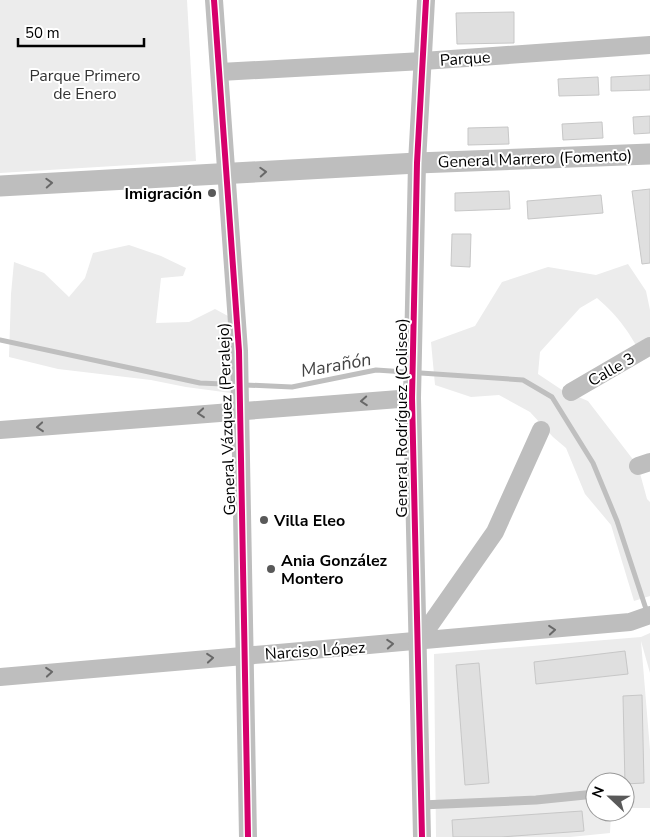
<svg xmlns="http://www.w3.org/2000/svg" width="650" height="837" viewBox="0 0 650 837" font-family="'Nunito Sans',sans-serif">
<rect width="100%" height="100%" fill="#fff"/>
<!-- green -->
<g fill="#ececec">
<polygon points="0,0 187,0 196,161 0,173"/>
<polygon points="129,245 161,256 186,268 183,276 161,278 156,323 189,322 215,309 228,316 231,393 186,387 151,380 58,369 9,357 11,294 14,262 44,273 69,297 85,278 93,253"/>
<path d="M 628,264 L 646,291 L 650,310 L 650,356 L 644,360 C 630,333 620,318 597,298 L 580,308 L 540,352 L 538,374 L 562,390 L 588,401 L 638,466 L 647,499 L 650,502 L 650,596 L 634,601 L 611,525 L 585,494 L 566,448 L 553,437 L 530,412 L 499,395 L 471,397 L 435,385 L 431,342 L 475,326 L 502,282 L 548,267 L 596,275 Z"/>
<polygon points="650,633 650,673 641,641 650,750 650,808 625,808 625,782 595,782 595,812 611,812 610,833 570,837 436,837 434,654 641,637"/>
</g>
<g fill="none" stroke-linecap="round" stroke-linejoin="round">
<!-- stream -->
<polyline stroke="#bfbfbf" stroke-width="5" points="0,340 200,383 292,387 376,370 523,380 552,397 593,463 617,521 647,612"/>
</g>
<!-- building -->
<g fill="#dfdfdf" stroke="#c7c7c7">
<polygon points="514,12 514,43 457,44 456,13"/>
<polygon points="650,75 650,90 611,91 611,77"/>
<polygon points="598,77 599,95 559,96 558,79"/>
<polygon points="650,116 650,133 634,134 633,117"/>
<polygon points="602,122 603,138 563,140 562,124"/>
<polygon points="508,127 509,144 468,145 468,128"/>
<polygon points="650,189 650,263 642,264 632,191"/>
<polygon points="509,191 510,209 455,211 455,193"/>
<polygon points="601,195 603,213 528,219 527,201"/>
<polygon points="452,234 471,234 470,267 451,266"/>
<polygon points="625,651 628,674 536,684 534,662"/>
<polygon points="479,663 489,783 465,785 456,665"/>
<polygon points="642,695 644,783 625,784 623,696"/>
<polygon points="582,811 584,831 501,837 453,837 452,820"/>
</g>
<g fill="none" stroke-linecap="round" stroke-linejoin="round">
<!-- service -->
<polyline stroke="#bebebe" stroke-width="9" points="421,805 536,800 595,794"/>
<!-- minor -->
<g stroke="#bebebe" stroke-width="18">
<polyline points="214,0 239,351 248,837"/>
<polyline points="220,72 423,61 650,45"/>
<polyline points="571,392 650,346"/>
<polyline points="0,430 412,398"/>
<polyline points="638,466 650,462"/>
<polyline points="418,642 495,532 541,430"/>
<path d="M 0,677 C 210,658 420,642 630,622 L 650,615"/>
<polyline points="422,837 412,398 417,163 426,0"/>
</g>
<!-- tertiary -->
<polyline stroke="#bebebe" stroke-width="21" points="0,186 417,163 650,154"/>
<!-- cycleway casing -->
<g stroke="#fff" stroke-width="9">
<g id="cycleway">
<polyline points="214,0 239,351 248,837"/>
<polyline points="422,837 412,398 417,163 426,0"/>
</g>
</g>
<!-- cycleway -->
<use href="#cycleway" stroke="#d6006c" stroke-width="6"/>
</g>
<!-- one-way arrows -->
<defs><path id="oneway-chevron" d="M-2-3.5L2.5 0L-2 3.5" fill="none" stroke-width="1.6" stroke-linecap="round" stroke-linejoin="round" transform="scale(1.25)"/></defs>
<g stroke="#686868">
<use href="#oneway-chevron" transform="translate(263 172) rotate(-3)"/>
<use href="#oneway-chevron" transform="translate(49 183) rotate(-3)"/>
<use href="#oneway-chevron" transform="translate(364 401) rotate(176)"/>
<use href="#oneway-chevron" transform="translate(201 413) rotate(175)"/>
<use href="#oneway-chevron" transform="translate(40 427) rotate(175)"/>
<use href="#oneway-chevron" transform="translate(552 630) rotate(-5)"/>
<use href="#oneway-chevron" transform="translate(390 644) rotate(-4)"/>
<use href="#oneway-chevron" transform="translate(210 658) rotate(-5)"/>
<use href="#oneway-chevron" transform="translate(49 672) rotate(-5)"/>
</g>
<!-- markers -->
<g fill="#595959" stroke="#fff" stroke-width="2">
<circle cx="212" cy="193" r="5"/>
<circle cx="264" cy="520" r="5"/>
<circle cx="271" cy="569" r="5"/>
</g>
<g text-anchor="middle" stroke-width="4" stroke-linejoin="round" paint-order="stroke">
<!-- street labels -->
<g font-size="16" fill="#000" stroke="#fff">
<text transform="translate(465 58) rotate(-4)" y="6">Parque</text>
<text transform="translate(535 158) rotate(-2)" y="6">General Marrero (Fomento)</text>
<text transform="translate(611 369) rotate(-30)" y="6">Calle 3</text>
<text transform="translate(401 418) rotate(-90)" y="6">General Rodríguez (Coliseo)</text>
<text transform="translate(226 419) rotate(-92)" y="6">General Vázquez (Peralejo)</text>
<text transform="translate(315 650) rotate(-4)" y="6">Narciso López</text>
</g>
<!-- park labels -->
<g font-size="16" fill="#333" stroke="#fff">
<text x="85" y="81">Parque Primero<tspan x="85" dy="18">de Enero</tspan></text>
</g>
<!-- poi labels -->
<g font-size="16" font-weight="bold" fill="#000" stroke="#fff" text-anchor="start">
<text x="202" y="199" text-anchor="end">Imigración</text>
<text x="274" y="526">Villa Eleo</text>
<text x="281" y="566">Ania González<tspan x="281" dy="18">Montero</tspan></text>
</g>
<!-- water labels -->
<g font-size="18" font-style="italic" fill="#444" stroke="#fff">
<text transform="translate(336 365) rotate(-10)" y="6">Marañón</text>
</g>
</g>
<!-- north arrow -->
<g transform="translate(610 797) rotate(292)"><circle r="24" fill="#ffffff" stroke="#999999"/>
<path d="M0-4L9 19L0 12L-9 19Z" fill="#595959"/>
<text y="-8" font-size="14" font-weight="bold" text-anchor="middle" fill="#000000">N</text>
</g>
<!-- scale -->
<path d="M18 38v8h126v-8" fill="none" stroke="#000000" stroke-width="2.5"/>
<text x="25" y="38" font-size="15" fill="#000000" stroke="#ffffff" stroke-width="4" paint-order="stroke">50 m</text>
</svg>
